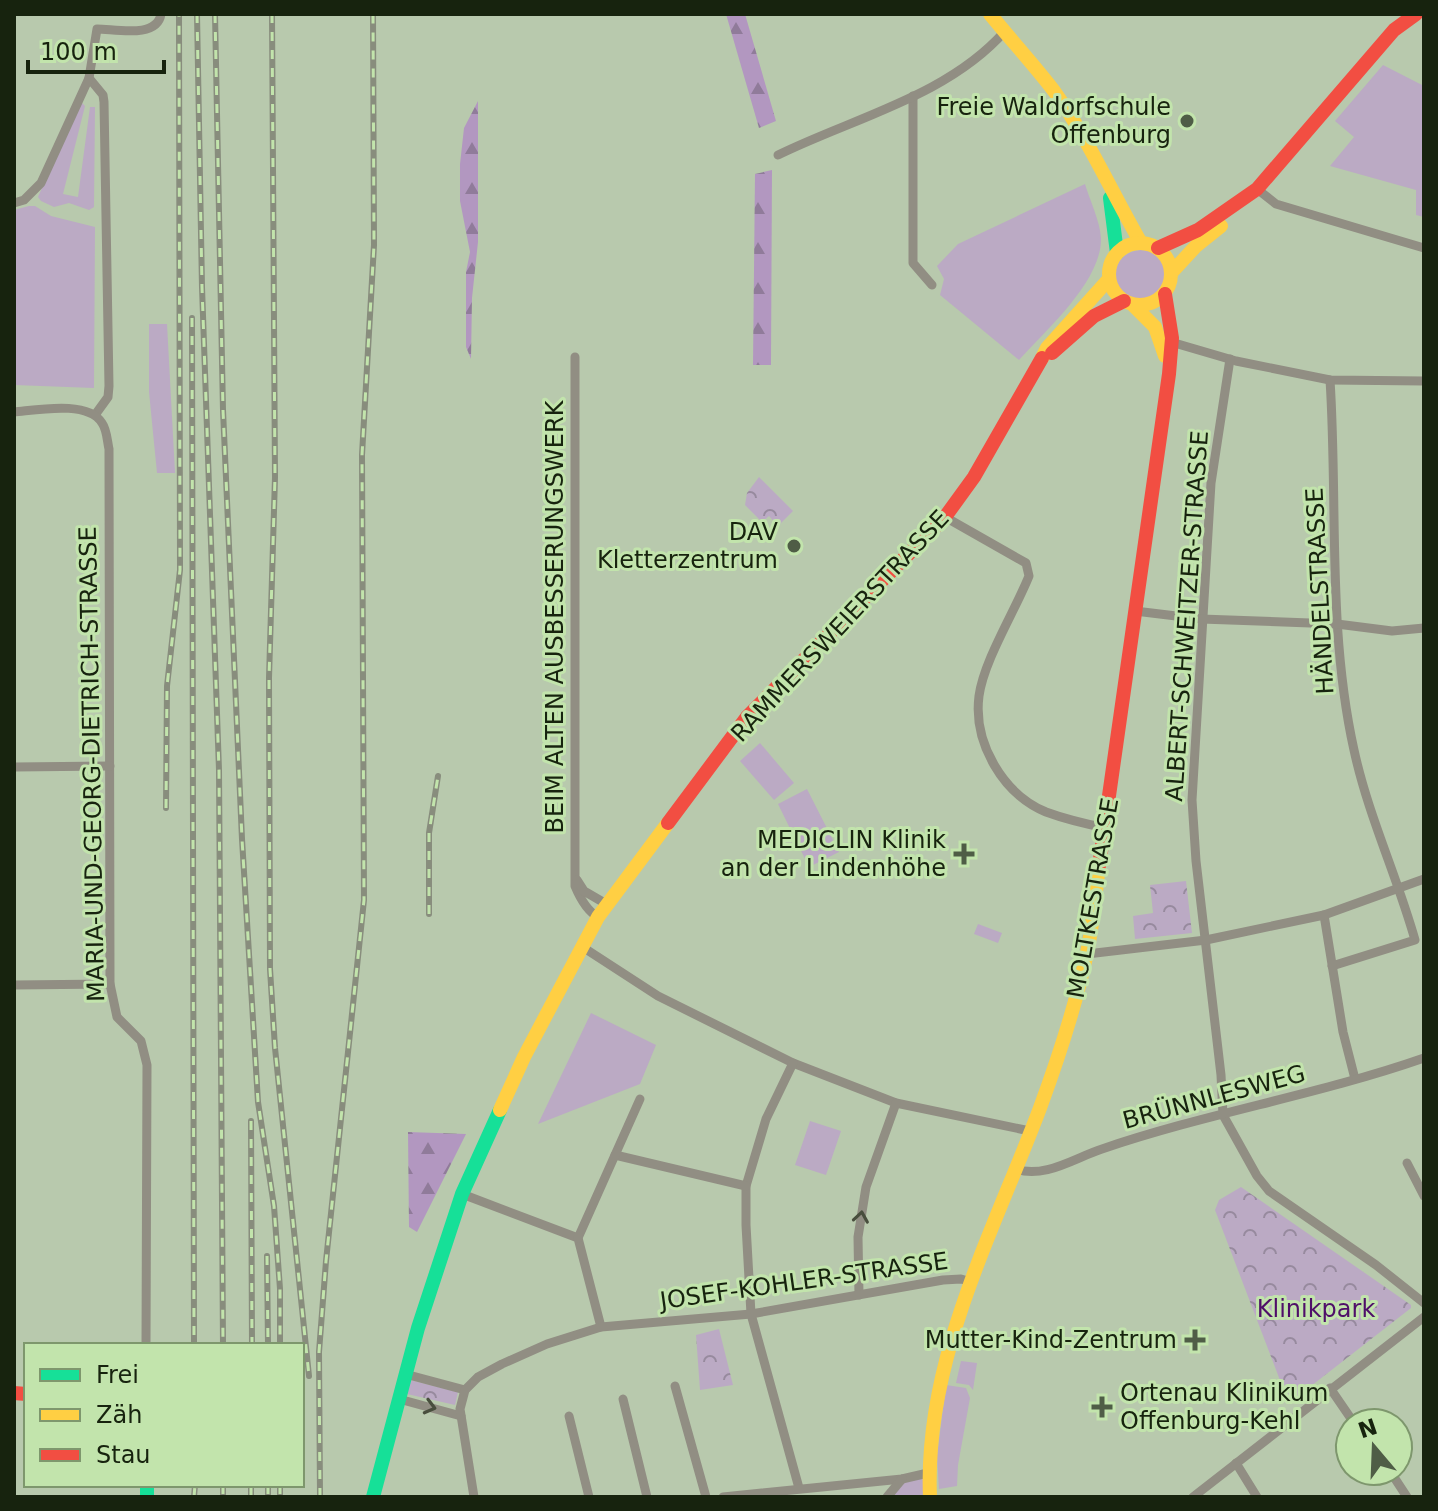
<svg xmlns="http://www.w3.org/2000/svg" width="1438" height="1511" viewBox="0 0 1438 1511" font-family="'DejaVu Sans',sans-serif">
<defs>
<pattern id="forest-firs" width="22" height="20" patternUnits="userSpaceOnUse" patternTransform="scale(2)"><rect width="22" height="20" fill="#b297c0"/><path d="M5 1l3.5 6h-7zM16 11l3.5 6h-7z" fill="#907b9a"/></pattern>
<pattern id="park-crowns" width="20" height="18" patternUnits="userSpaceOnUse" patternTransform="scale(2)"><rect width="20" height="18" fill="#bbaac4"/><path d="M2 6a3 3 0 1 1 6 0M12 15a3 3 0 1 1 6 0" fill="none" stroke="#978a9e"/></pattern>
</defs>
<rect width="100%" height="100%" fill="#b8c9ad"/>
<!-- green -->
<g fill="#bbaac4">
<polygon points="1383,65 1424,86 1424,217 1416,215 1416,190 1330,166 1354,137 1335,121"/>
<polygon points="81,102 85,106 63,194 78,197 90,107 95,107 94,207 89,210 69,203 54,207 41,201 38,197"/>
<path d="M 1085,184 C 1090,201 1100,221 1101,238 C 1102,281 1046,330 1019,360 L 940,295 L 944,279 L 937,266 L 958,244 Z"/>
<polygon points="29,206 35,206 51,216 95,227 94,388 14,385 14,210"/>
<circle cx="1141" cy="276" r="26"/>
<polygon points="149,324 167,324 175,473 157,473 149,392"/>
<polygon points="760,743 794,783 774,800 740,761"/>
<polygon points="807,789 839,852 809,867 778,804"/>
<polygon points="978,924 1002,933 998,943 974,934"/>
<polygon points="591,1013 656,1045 640,1084 538,1124"/>
<polygon points="810,1121 841,1131 826,1175 795,1165"/>
<polygon points="961,1361 977,1363 973,1390 969,1385 956,1383"/>
<polygon points="946,1385 966,1388 970,1398 958,1465 957,1486 939,1489 937,1456"/>
</g>
<!-- forest -->
<g fill="url(#forest-firs)">
<polygon points="726,14 745,14 776,121 759,128"/>
<polygon points="478,101 478,242 472,298 471,359 466,347 466,272 470,252 460,201 460,164 464,128"/>
<polygon points="772,170 771,365 753,365 755,174"/>
<polygon points="408,1132 466,1134 417,1232 409,1227"/>
</g>
<!-- park -->
<g fill="url(#park-crowns)">
<polygon points="759,477 793,511 778,526 769,516 762,522 745,505 747,493"/>
<polygon points="1186,881 1192,933 1135,939 1133,916 1153,913 1150,885"/>
<polygon points="1241,1187 1411,1305 1411,1308 1297,1397 1286,1396 1215,1210 1219,1200"/>
<polygon points="719,1329 733,1385 700,1390 696,1335"/>
<polygon points="410,1380 458,1392 455,1405 407,1394"/>
<polygon points="928,1473 930,1497 887,1497 902,1479"/>
</g>
<g fill="none" stroke-linecap="round" stroke-linejoin="round">
<!-- street -->
<g stroke="#918e83" stroke-width="9">
<polyline points="89,78 103,95 104,102 109,386 108,397 95,415"/>
<polyline points="913,96 913,263 932,285"/>
<path d="M 778,155 C 853,118 948,96 1005,31"/>
<polyline points="1257,189 1276,204 1424,248"/>
<path d="M 14,203 L 24,200 L 41,183 L 89,78 L 97,29 C 115,29 157,39 161,14"/>
<polyline points="1171,342 1236,361 1330,380 1424,381"/>
<path d="M 575,357 L 575,886 C 580,898 587,911 598,917"/>
<polyline points="1230,359 1211,483 1192,800 1196,861 1221,1075 1223,1115 1257,1176 1269,1191 1376,1265 1424,1303"/>
<path d="M 1330,380 C 1338,503 1327,629 1354,750 C 1368,815 1397,876 1415,940 L 1332,966"/>
<path d="M 14,412 C 37,410 88,400 102,423 C 107,430 107,440 109,449 L 110,984 L 117,1017 L 141,1041 L 147,1065 L 146,1345"/>
<path d="M 945,517 L 1026,563 L 1029,576 C 1015,611 984,660 979,696 C 973,743 1003,794 1046,812 C 1065,819 1086,824 1106,828"/>
<polyline points="1135,611 1201,619 1337,624 1392,631 1424,628"/>
<polyline points="14,767 110,766"/>
<polyline points="577,880 584,891 608,905"/>
<polyline points="1324,915 1343,1032 1355,1079"/>
<polyline points="581,946 658,996 793,1063 896,1103 1030,1131"/>
<polyline points="1087,954 1206,940 1324,915 1424,879"/>
<polyline points="14,985 110,984"/>
<polyline points="793,1063 766,1119 746,1186 746,1225 751,1314 799,1488"/>
<polyline points="615,1155 746,1186"/>
<polyline points="1407,1163 1424,1196"/>
<path d="M 1015,1169 C 1045,1179 1074,1158 1102,1149 C 1207,1113 1318,1095 1424,1058"/>
<polyline points="462,1194 578,1238 601,1327"/>
<polyline points="578,1238 640,1099"/>
<polyline points="859,1295 858,1237 866,1187 896,1103"/>
<polyline points="405,1374 465,1390"/>
<polyline points="675,1386 706,1497"/>
<polyline points="1330,1388 1354,1423"/>
<polyline points="399,1399 461,1416"/>
<polyline points="623,1399 647,1497"/>
<polyline points="569,1416 589,1497"/>
<polyline points="1236,1463 1257,1497"/>
<polyline points="1390,1471 1407,1497"/>
<polyline points="474,1497 460,1409 465,1390 478,1377 502,1364 547,1344 601,1327 751,1314 943,1280 961,1279 972,1282"/>
<polyline points="723,1497 902,1479 928,1473"/>
<polyline points="887,1497 902,1479"/>
<polyline points="1193,1497 1424,1317"/>
</g>
<!-- fast -->
<g stroke="#16e098" stroke-width="14">
<polyline points="1110,198 1117,253"/>
<polyline points="147,1485 147,1497"/>
<polyline points="373,1497 418,1328 462,1194 500,1110"/>
</g>
<!-- slow -->
<g stroke="#ffcf43" stroke-width="14">
<path d="M 990,14 C 1011,40 1034,65 1054,91 C 1088,138 1112,193 1141,243"/>
<circle cx="1140" cy="274" r="31"/>
<polyline points="1172,272 1196,246 1221,226"/>
<polyline points="1133,305 1155,327 1165,356"/>
<polyline points="1042,358 1047,348 1109,279"/>
<polyline points="500,1110 524,1057 598,917 668,823"/>
<path d="M 930,1497 C 924,1360 993,1233 1040,1108 C 1058,1059 1075,1008 1086,957 C 1093,927 1095,896 1099,866"/>
</g>
<!-- jam -->
<g stroke="#f24e42" stroke-width="14">
<polyline points="1158,248 1198,230 1257,189 1394,30 1416,14"/>
<polyline points="1052,353 1094,316 1124,301"/>
<polyline points="668,823 747,717 945,517 974,477 1042,358"/>
<polyline points="1099,866 1169,374 1172,338 1165,294"/>
<polyline points="14,1393 26,1394"/>
</g>
<!-- rail casing -->
<g stroke="#888d7d" stroke-width="6">
<g id="rail">
<polyline points="197,14 202,287 219,770 223,1345"/>
<polyline points="215,14 223,410 242,839 258,1102 274,1206 280,1289 280,1345"/>
<polyline points="272,14 275,477 269,678 270,969 275,1048 309,1376"/>
<polyline points="192,318 194,1345"/>
<polyline points="166,808 167,686 180,570 179,14"/>
<polyline points="429,914 429,833 438,776"/>
<polyline points="251,1121 252,1345"/>
<polyline points="267,1256 268,1345"/>
<polyline points="223,1485 223,1497"/>
<polyline points="268,1485 268,1497"/>
<polyline points="280,1485 280,1497"/>
<polyline points="194,1497 195,1485"/>
<polyline points="251,1497 251,1485"/>
<polyline points="320,1497 319,1352 326,1261 364,900 362,455 374,245 373,14"/>
</g>
</g>
<!-- rail -->
<use href="#rail" stroke="#c2e4ac" stroke-width="3" stroke-dasharray="9" stroke-linecap="butt"/>
</g>
<!-- one-way arrows -->
<defs><path id="oneway-chevron" d="M-2-3.5L2.5 0L-2 3.5" fill="none" stroke-width="1.6" stroke-linecap="round" stroke-linejoin="round" transform="scale(2)"/></defs>
<g stroke="#484e3d">
<use href="#oneway-chevron" transform="translate(861 1217) rotate(-81)"/>
<use href="#oneway-chevron" transform="translate(430 1407) rotate(15)"/>
</g>
<!-- markers -->
<g fill="#4f5d46" stroke="#c2e4ac" stroke-width="3">
<circle cx="1187" cy="121" r="8"/>
<circle cx="794" cy="546" r="8"/>
<path d="M960 842h8v8h8v8h-8v8h-8v-8h-8v-8h8z"/>
<path d="M1191 1328h8v8h8v8h-8v8h-8v-8h-8v-8h8z"/>
<path d="M1098 1395h8v8h8v8h-8v8h-8v-8h-8v-8h8z"/>
</g>
<g text-anchor="middle" stroke-width="6" stroke-linejoin="round" paint-order="stroke">
<!-- poi labels -->
<g font-size="24" fill="#17230e" stroke="#c2e4ac" text-anchor="end">
<text x="1171" y="115">Freie Waldorfschule<tspan x="1171" dy="28">Offenburg</tspan></text>
<text x="778" y="540">DAV<tspan x="778" dy="28">Kletterzentrum</tspan></text>
<text x="946" y="848">MEDICLIN Klinik<tspan x="946" dy="28">an der Lindenhöhe</tspan></text>
<text x="1177" y="1348">Mutter-Kind-Zentrum</text>
<text x="1120" y="1401" text-anchor="start">Ortenau Klinikum<tspan x="1120" dy="28">Offenburg-Kehl</tspan></text>
</g>
<!-- street labels -->
<g font-size="24" fill="#17230e" stroke="#c2e4ac">
<text transform="translate(1320 591) rotate(-93)" y="8">HÄNDELSTRASSE</text>
<text transform="translate(1187 616) rotate(-86)" y="8">ALBERT-SCHWEITZER-STRASSE</text>
<text transform="translate(555 617) rotate(-90)" y="8">BEIM ALTEN AUSBESSERUNGSWERK</text>
<text transform="translate(840 626) rotate(-47)" y="8">RAMMERSWEIERSTRASSE</text>
<text transform="translate(92 764) rotate(-91)" y="8">MARIA-UND-GEORG-DIETRICH-STRASSE</text>
<text transform="translate(1093 898) rotate(-80)" y="8">MOLTKESTRASSE</text>
<text transform="translate(1214 1097) rotate(-15)" y="8">BRÜNNLESWEG</text>
<text transform="translate(804 1281) rotate(-8)" y="8">JOSEF-KOHLER-STRASSE</text>
</g>
<!-- park labels -->
<g font-size="24" fill="#4f0f69" stroke="#c2e4ac">
<text x="1316" y="1317">Klinikpark</text>
</g>
</g>
<!-- border -->
<rect width="1438" height="1511" fill="none" stroke="#17230e" stroke-width="32"/>
<!-- legend -->
<rect x="24" y="1343" width="280" height="144" fill="#c2e4ac" stroke="#7e976d" stroke-width="2"/>
<rect x="40" y="1369" width="40" height="12" fill="#16e098" stroke="#7e976d" stroke-width="2"/>
<text x="96" y="1383" font-size="24" fill="#17230e">Frei</text>
<rect x="40" y="1409" width="40" height="12" fill="#ffcf43" stroke="#7e976d" stroke-width="2"/>
<text x="96" y="1423" font-size="24" fill="#17230e">Zäh</text>
<rect x="40" y="1449" width="40" height="12" fill="#f24e42" stroke="#7e976d" stroke-width="2"/>
<text x="96" y="1463" font-size="24" fill="#17230e">Stau</text>
<!-- north arrow -->
<g transform="translate(1374 1447) rotate(341)"><circle r="38" fill="#c2e4ac" stroke="#7e976d" stroke-width="2"/>
<path d="M0-6L14 30L0 20L-14 30Z" fill="#4f5d46"/>
<text y="-12" font-size="22" font-weight="bold" text-anchor="middle" fill="#17230e">N</text>
</g>
<!-- scale -->
<path d="M28 60v12h136v-12" fill="none" stroke="#17230e" stroke-width="4"/>
<text x="40" y="60" font-size="24" fill="#17230e" stroke="#c2e4ac" stroke-width="6" paint-order="stroke">100 m</text>
</svg>
